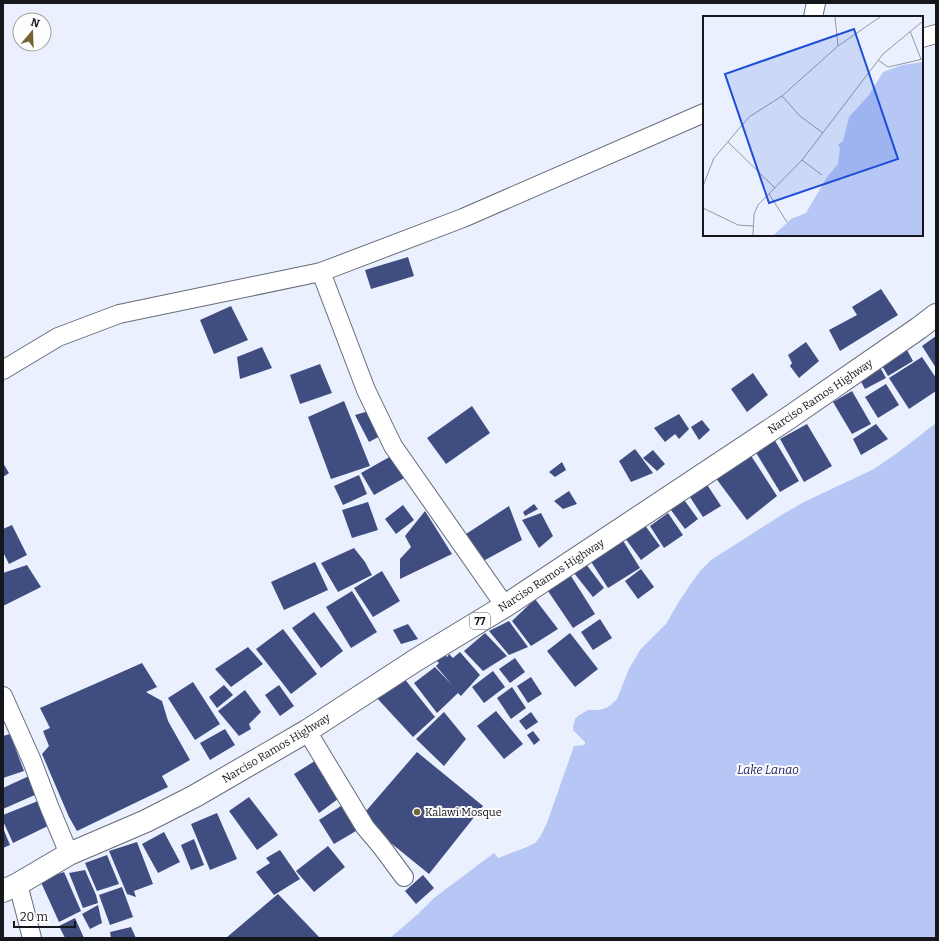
<svg xmlns="http://www.w3.org/2000/svg" width="939" height="941" viewBox="0 0 939 941" font-family="Bitter,serif">
<rect width="100%" height="100%" fill="#ebf0fe"/>
<!-- water -->
<polygon fill="#b6c6f5" points="936,423 936,938 390,938 418,914 434,898 494,853 498,858 527,847 535,843 540,837 547,823 574,746 584,745 585,744 585,742 573,730 573,727 575,719 578,716 588,710 599,710 606,708 611,705 617,699 629,669 640,650 666,624 678,603 692,582 701,570 711,560 785,513 804,502 874,469 900,451"/>
<!-- building -->
<g fill="#3f4d81">
<polygon points="408,257 414,276 371,289 365,270"/>
<polygon points="881,289 898,315 840,351 829,330 857,315 852,307"/>
<polygon points="231,306 248,340 214,354 200,320"/>
<polygon points="936,336 936,368 922,346"/>
<polygon points="806,342 819,361 799,378 790,366 792,363 788,355"/>
<polygon points="262,347 272,368 240,379 237,357"/>
<polygon points="907,350 913,361 888,376 881,364"/>
<polygon points="922,357 936,378 936,391 909,409 889,378"/>
<polygon points="320,364 332,393 300,404 290,375"/>
<polygon points="881,369 886,378 865,389 860,380"/>
<polygon points="753,373 768,395 747,412 731,389"/>
<polygon points="886,384 899,405 878,418 865,397"/>
<polygon points="852,391 871,424 852,434 833,402"/>
<polygon points="344,401 370,466 331,479 308,417"/>
<polygon points="472,406 490,433 446,464 427,438"/>
<polygon points="369,411 382,435 369,442 355,415"/>
<polygon points="679,414 689,429 679,439 675,434 665,442 654,428"/>
<polygon points="702,420 710,430 699,440 691,427"/>
<polygon points="807,424 832,466 804,482 780,439"/>
<polygon points="876,424 888,439 861,455 853,439"/>
<polygon points="774,439 799,481 780,492 755,451"/>
<polygon points="635,449 653,473 631,482 619,461"/>
<polygon points="653,450 665,464 657,471 643,458"/>
<polygon points="750,454 777,496 747,520 715,477"/>
<polygon points="393,455 406,477 374,495 361,473"/>
<polygon points="562,462 566,470 555,477 549,472"/>
<polygon points="3,463 9,473 3,477"/>
<polygon points="359,475 367,494 343,505 334,486"/>
<polygon points="706,483 721,506 703,517 688,494"/>
<polygon points="569,491 577,504 563,509 554,501"/>
<polygon points="682,497 698,519 685,529 668,506"/>
<polygon points="368,502 378,530 352,538 342,510"/>
<polygon points="534,504 538,509 525,516 523,512"/>
<polygon points="403,505 414,520 396,534 385,519"/>
<polygon points="509,506 522,540 474,566 466,534"/>
<polygon points="425,511 452,554 400,579 400,559 411,547 405,536"/>
<polygon points="541,513 553,536 539,548 522,520"/>
<polygon points="668,513 683,535 664,548 650,526"/>
<polygon points="644,524 660,546 641,560 625,538"/>
<polygon points="12,525 27,555 9,564 3,552 3,529"/>
<polygon points="622,539 640,568 608,588 590,560"/>
<polygon points="354,548 365,562 372,575 338,592 321,563"/>
<polygon points="315,562 328,590 284,610 271,582"/>
<polygon points="586,564 604,588 593,597 574,573"/>
<polygon points="27,565 41,587 3,606 3,573"/>
<polygon points="641,569 654,587 638,599 625,581"/>
<polygon points="382,571 400,601 373,617 354,588"/>
<polygon points="571,576 595,614 573,628 548,591"/>
<polygon points="352,591 377,632 351,648 326,607"/>
<polygon points="535,599 558,629 531,646 512,621"/>
<polygon points="314,612 343,651 321,668 292,628"/>
<polygon points="600,619 612,638 593,650 581,632"/>
<polygon points="509,621 528,647 509,655 489,631"/>
<polygon points="408,624 418,639 401,644 393,630"/>
<polygon points="283,629 317,674 291,694 256,649"/>
<polygon points="485,633 507,656 483,671 464,651"/>
<polygon points="570,633 598,669 575,687 547,651"/>
<polygon points="248,647 263,664 231,687 215,669"/>
<polygon points="440,650 447,657 449,654 453,658 460,652 480,675 461,696 458,693 437,713 414,683 435,667 452,685 436,666 439,663 433,657"/>
<polygon points="515,658 525,672 510,683 499,669"/>
<polygon points="142,663 157,687 146,692 162,701 168,721 190,760 162,776 168,787 77,831 69,817 42,754 49,746 43,731 50,728 40,708 106,679"/>
<polygon points="493,671 505,687 484,703 472,687"/>
<polygon points="403,677 435,717 413,737 376,697"/>
<polygon points="531,677 542,694 528,703 517,686"/>
<polygon points="193,682 220,724 195,740 168,698"/>
<polygon points="224,685 233,695 217,708 209,697"/>
<polygon points="279,685 294,706 280,716 265,695"/>
<polygon points="512,687 526,708 511,719 497,698"/>
<polygon points="245,690 261,712 249,724 251,729 239,736 218,711"/>
<polygon points="496,711 523,744 504,759 477,726"/>
<polygon points="444,712 466,739 444,766 416,739"/>
<polygon points="531,712 538,722 526,730 519,721"/>
<polygon points="225,729 235,745 210,760 200,743"/>
<polygon points="533,731 540,740 534,745 527,735"/>
<polygon points="10,734 24,771 3,778 3,736"/>
<polygon points="417,752 483,806 429,874 360,818"/>
<polygon points="318,759 342,796 319,813 294,774"/>
<polygon points="29,776 37,794 3,809 3,788"/>
<polygon points="249,797 278,835 257,850 229,811"/>
<polygon points="43,799 52,824 13,843 3,821 3,815"/>
<polygon points="341,806 356,831 334,844 319,820"/>
<polygon points="217,813 237,859 210,870 191,824"/>
<polygon points="3,828 10,845 3,848"/>
<polygon points="164,832 180,862 158,873 142,844"/>
<polygon points="194,839 204,865 191,870 181,845"/>
<polygon points="137,842 153,884 134,891 136,897 127,894 109,851"/>
<polygon points="328,846 345,867 314,892 296,871"/>
<polygon points="280,850 300,879 274,895 256,872 270,863 266,858"/>
<polygon points="107,855 119,884 97,891 85,863"/>
<polygon points="85,870 96,895 98,903 83,908 69,873"/>
<polygon points="64,872 81,911 59,922 40,880"/>
<polygon points="423,875 434,888 416,904 405,891"/>
<polygon points="122,887 133,917 110,925 99,895"/>
<polygon points="278,894 320,938 226,938"/>
<polygon points="98,905 102,923 90,929 82,914"/>
<polygon points="75,918 84,938 65,938 59,926"/>
<polygon points="131,927 136,938 111,938 110,932"/>
</g>
<g fill="none" stroke-linecap="round" stroke-linejoin="round">
<!-- minor casing -->
<g stroke="#666b7a" stroke-width="20">
<g id="minor">
<polyline points="813,17 816,3"/>
<polyline points="922,38 936,34"/>
<polyline points="3,370 58,337 119,314 321,272"/>
<polyline points="505,606 393,446 366,390 321,272 463,218 704,113"/>
<polyline points="3,696 32,761 49,806 69,854"/>
<polyline points="307,731 365,827 381,846 404,877"/>
<polyline points="18,884 32,938"/>
</g>
</g>
<!-- trunk casing -->
<g stroke="#666b7a" stroke-width="24">
<polyline id="trunk" points="3,891 18,884 69,854 146,821 195,796 307,731 416,660 505,606 790,417 919,328 936,315"/>
</g>
<!-- minor -->
<use href="#minor" stroke="#fff" stroke-width="18"/>
<!-- trunk -->
<use href="#trunk" stroke="#fff" stroke-width="22"/>
</g>
<!-- markers -->
<circle fill="#736432" stroke="#fdfdfd" stroke-width="1.5" cx="417" cy="812" r="4"/>
<g text-anchor="middle" stroke-width="4" stroke-linejoin="round" paint-order="stroke">
<!-- shield labels -->
<rect fill="#fdfdfd" stroke="#5b5c60" stroke-width="1" x="470" y="613" width="20" height="16" rx="3"/>
<g font-size="10" font-weight="bold" fill="#15171d">
<text x="480" y="625">77</text>
</g>
<!-- street labels -->
<g font-size="11" fill="#15171d" stroke="#fdfdfd">
<text transform="translate(820 396) rotate(-34)" y="4">Narciso Ramos Highway</text>
<text transform="translate(551 575) rotate(-33)" y="4">Narciso Ramos Highway</text>
<text transform="translate(276 748) rotate(-31)" y="4">Narciso Ramos Highway</text>
</g>
<!-- poi labels -->
<g font-size="11" fill="#15171d" stroke="#fdfdfd" text-anchor="start">
<text x="425" y="816">Kalawi Mosque</text>
</g>
<!-- water labels -->
<g font-size="12" font-style="italic" fill="#1a2467" stroke="#fdfdfd">
<text x="768" y="774">Lake Lanao</text>
</g>
</g>
<!-- overview -->
<g transform="translate(703 16)">
<rect width="220" height="220" fill="#ebf0fe"/>
<path d="M 220,46 L 220,219 L 71,219 L 88,203 L 103,197 L 124,161 L 135,148 L 137,132 L 135,129 L 140,125 L 146,101 L 166,79 L 180,56 L 199,49 Z" fill="#b6c6f5"/>
<path fill="none" stroke="#9599a4" stroke-width="1" d="M 132,1 L 135,30M 207,15 L 218,43M 175,44 L 185,51 L 220,43M 120,117 L 97,100 L 79,80 L 135,30 L 177,1M 25,126 L 72,172M 99,144 L 119,159M 0,170 L 11,142 L 46,101 L 79,80M 66,178 L 84,206M 0,192 L 35,209 L 50,210M 50,219 L 51,198 L 55,189 L 99,144 L 180,38 L 220,5"/>
<path fill="#1d4ed8" fill-opacity="0.15" stroke="#1d4ed8" stroke-width="2" d="M 151,13 L 195,143 L 66,187 L 22,58 Z"/>
<rect width="220" height="220" fill="none" stroke="#15171d" stroke-width="2"/>
</g>
<!-- border -->
<rect width="939" height="941" fill="none" stroke="#15171d" stroke-width="8"/>
<!-- north arrow -->
<g transform="translate(32 32) rotate(19)"><circle r="19" fill="#fdfdfd" stroke="#a0a1a3"/>
<path d="M0-3L7 15L0 10L-7 15Z" fill="#736432"/>
<text y="-6" font-size="11" font-weight="bold" text-anchor="middle" fill="#15171d">N</text>
</g>
<!-- scale -->
<path d="M14 921v6h61v-6" fill="none" stroke="#15171d" stroke-width="2"/>
<text x="20" y="921" font-size="12" fill="#15171d" stroke="#fdfdfd" stroke-width="3" paint-order="stroke">20 m</text>
</svg>
